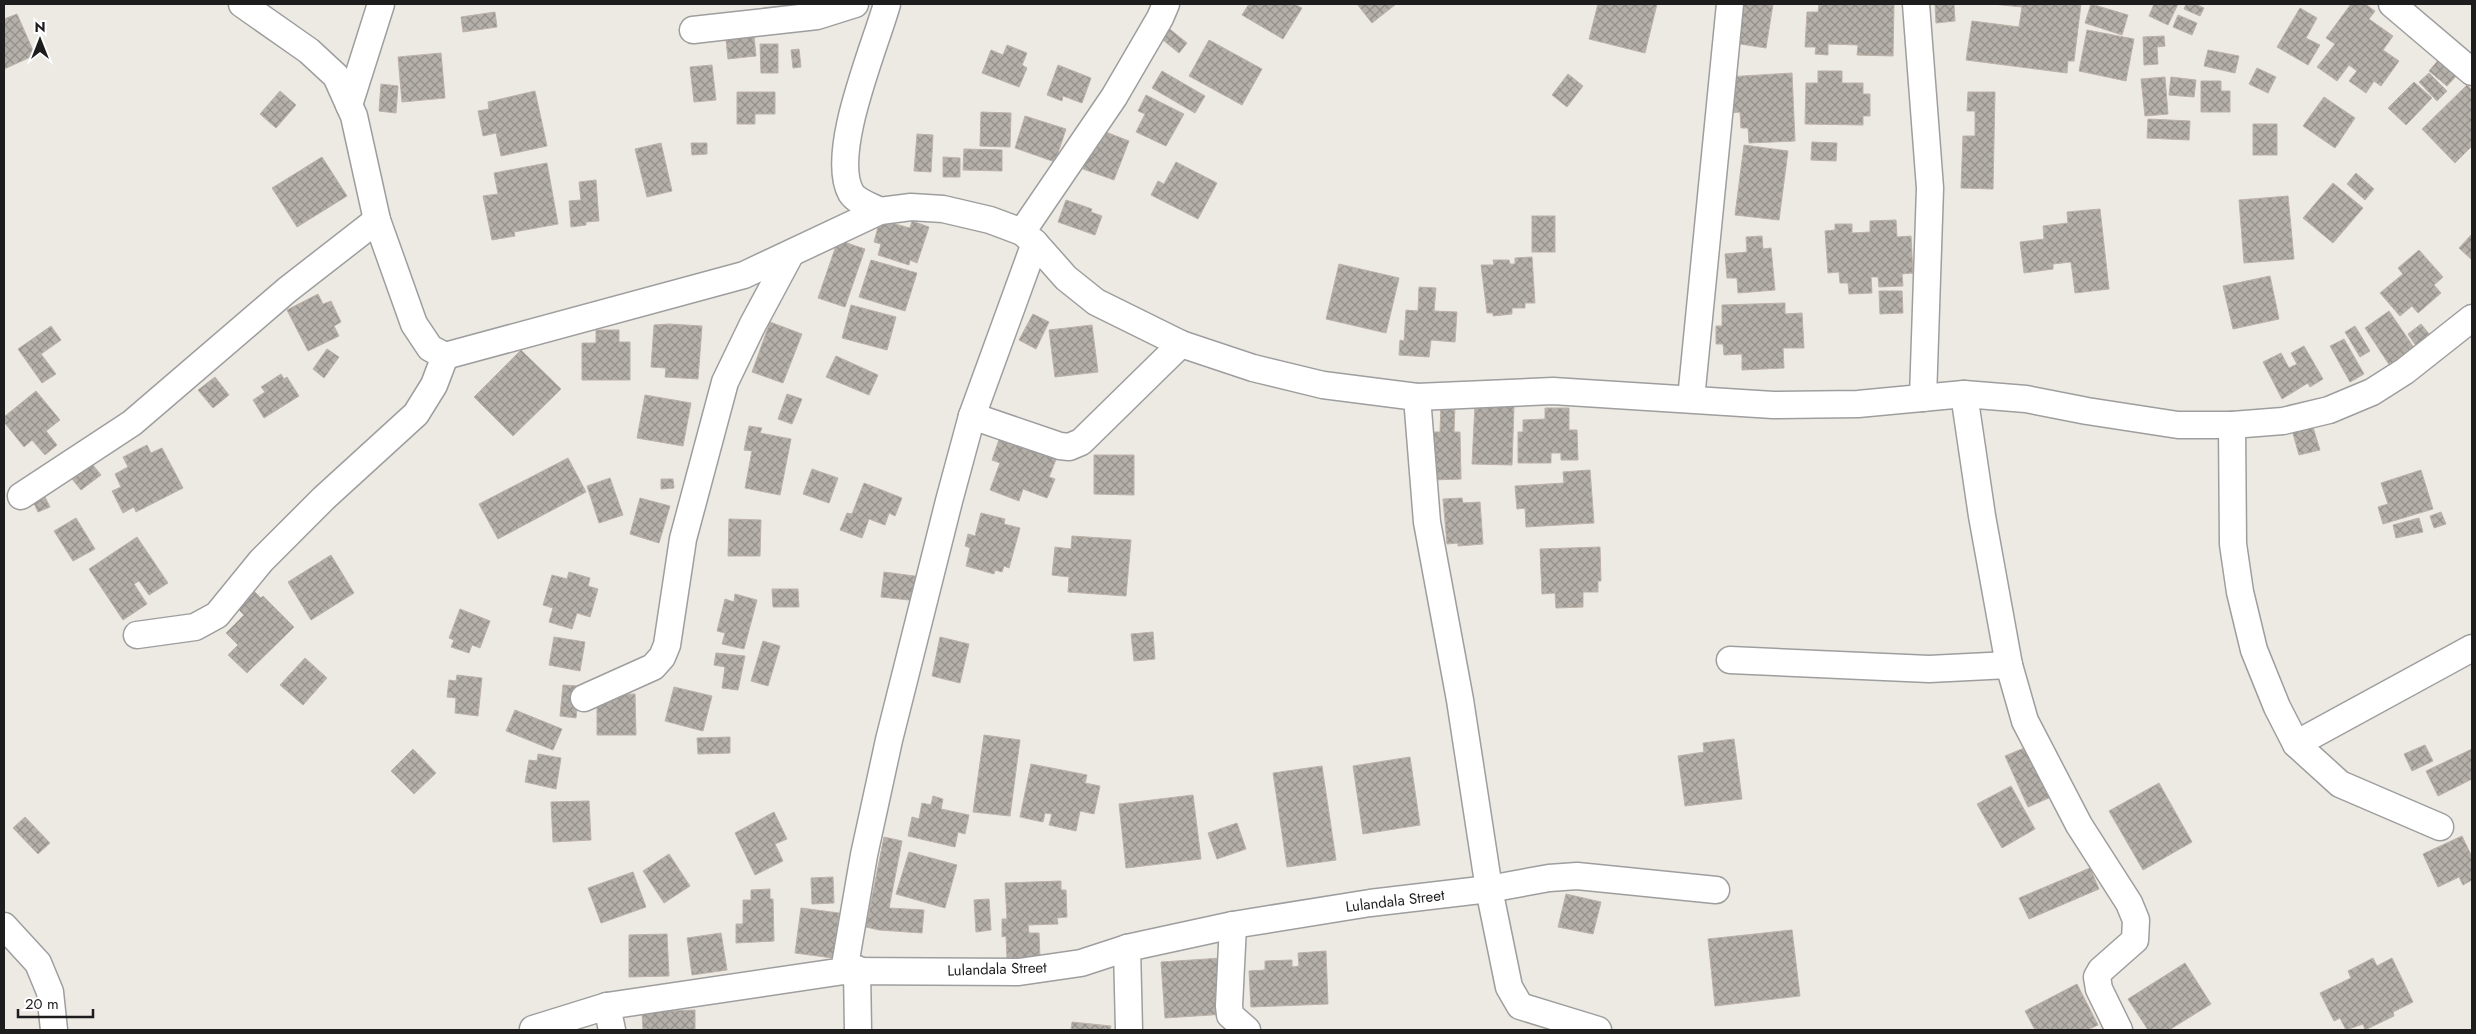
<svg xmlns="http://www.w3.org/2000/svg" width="2476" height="1034" viewBox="0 0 2476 1034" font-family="Jost,sans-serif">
<defs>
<pattern id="building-cross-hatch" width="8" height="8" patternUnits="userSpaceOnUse" patternTransform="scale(1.25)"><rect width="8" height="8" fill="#b6b0aa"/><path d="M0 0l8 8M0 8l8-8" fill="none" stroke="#938f8a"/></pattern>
</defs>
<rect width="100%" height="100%" fill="#edeae4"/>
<!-- building -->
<g fill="url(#building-cross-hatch)" stroke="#bdb2a9">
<polygon points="1249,4 1294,4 1302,8 1283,39 1242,15"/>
<polygon points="1357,4 1396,4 1372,23"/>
<polygon points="1598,4 1657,4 1645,53 1589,39"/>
<polygon points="1739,4 1773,4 1766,48 1734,43"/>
<polygon points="1819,4 1894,4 1893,56 1857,55 1858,45 1828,44 1828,55 1815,54 1816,47 1805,47 1807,12 1818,12"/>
<polygon points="1935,4 1954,4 1955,21 1936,23"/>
<polygon points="1992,4 2081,4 2074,61 2068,61 2067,73 1966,60 1972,21 2019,27 2022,7"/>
<polygon points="2091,4 2128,15 2122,35 2085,23"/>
<polygon points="2154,4 2178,4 2168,25 2149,16"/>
<polygon points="2186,4 2195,4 2204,8 2200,16 2184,9"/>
<polygon points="2351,4 2365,4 2375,11 2369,19 2393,36 2383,50 2399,61 2381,86 2374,81 2366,93 2349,81 2357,71 2349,65 2337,81 2317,67 2335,44 2326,38"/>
<polygon points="2300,8 2317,18 2306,38 2320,45 2308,65 2277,47"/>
<polygon points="495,12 497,27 463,32 461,17"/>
<polygon points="17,14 35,55 4,69 4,19"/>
<polygon points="2178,15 2197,23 2192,35 2173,27"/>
<polygon points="1166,26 1187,43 1179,53 1158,36"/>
<polygon points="2087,30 2134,39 2126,81 2079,71"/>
<polygon points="754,36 756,56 728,59 726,40"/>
<polygon points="2164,36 2165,46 2157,47 2158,64 2144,65 2143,37"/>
<polygon points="1209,40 1262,69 1242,105 1189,76"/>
<polygon points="760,44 778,44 778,73 761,73"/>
<polygon points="1007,45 1027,53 1022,65 1027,68 1019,87 982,73 991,50 1003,55"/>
<polygon points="799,49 801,67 793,68 791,50"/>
<polygon points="2208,50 2239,56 2235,73 2204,66"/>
<polygon points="441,53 445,98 402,102 398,57"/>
<polygon points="2440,58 2458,74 2447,86 2429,71"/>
<polygon points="712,65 716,100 694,102 690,67"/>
<polygon points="1058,65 1091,78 1082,103 1063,96 1062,101 1047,95"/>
<polygon points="2257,68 2276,77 2268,93 2249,84"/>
<polygon points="1162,71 1205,96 1195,113 1152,88"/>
<polygon points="1818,71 1842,71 1842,83 1863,83 1863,94 1870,94 1870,116 1863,116 1863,125 1805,124 1806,83 1818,83"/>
<polygon points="1792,73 1795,141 1749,143 1748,128 1741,128 1740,112 1729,113 1727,77"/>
<polygon points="2429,73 2447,91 2437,101 2419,82"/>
<polygon points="1568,74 1583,86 1567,107 1552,95"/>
<polygon points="2165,77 2168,114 2145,116 2141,79"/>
<polygon points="2171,77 2196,80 2194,97 2169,95"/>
<polygon points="2201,81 2221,81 2221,91 2230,91 2230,112 2201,112"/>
<polygon points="2414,82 2432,98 2406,125 2388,108"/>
<polygon points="381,84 398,86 396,113 379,111"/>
<polygon points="2467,85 2472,90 2472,146 2455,163 2422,129"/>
<polygon points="280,91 296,105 276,128 260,114"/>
<polygon points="535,91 547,146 501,156 496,133 483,136 478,111 489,109 488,102"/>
<polygon points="737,92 775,92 775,114 755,114 755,124 737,124"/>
<polygon points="1968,92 1995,92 1993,189 1961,188 1963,136 1975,136 1975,111 1967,111"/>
<polygon points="1146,95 1184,114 1166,146 1136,132 1145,114 1138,111"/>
<polygon points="2324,97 2355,118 2335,148 2303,126"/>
<polygon points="981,112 1011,113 1010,147 980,146"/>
<polygon points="1025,116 1066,129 1055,162 1015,148"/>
<polygon points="2148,119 2190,121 2189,140 2147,138"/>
<rect x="2253" y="124" width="24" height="31"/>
<polygon points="1098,129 1129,141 1114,180 1083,169"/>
<polygon points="917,134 933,135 931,172 914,171"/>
<polygon points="1812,142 1837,143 1836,161 1811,160"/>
<polygon points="661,143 672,191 647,197 635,149"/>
<polygon points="691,143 707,143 707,154 692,155"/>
<polygon points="1744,145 1788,151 1779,220 1735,215"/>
<polygon points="964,149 1002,150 1002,171 963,170"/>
<polygon points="322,157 347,196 297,227 272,188"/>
<polygon points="943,157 960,158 960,177 943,177"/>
<polygon points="1176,162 1217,183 1198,219 1151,195 1158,181 1164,184"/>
<polygon points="547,163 558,224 514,232 515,236 492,240 483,196 498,194 494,173"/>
<polygon points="2356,173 2374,189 2365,200 2347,184"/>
<polygon points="596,180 599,221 586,222 586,225 571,227 569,201 581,200 579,182"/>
<polygon points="2333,183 2363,208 2333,243 2303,218"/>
<polygon points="2288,196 2294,259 2244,263 2239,200"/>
<polygon points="1066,200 1092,209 1091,212 1102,216 1095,235 1058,222"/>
<polygon points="2100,209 2109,289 2075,293 2071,262 2053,264 2053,269 2024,273 2020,242 2044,239 2043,226 2068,223 2067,212"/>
<rect x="1532" y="216" width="23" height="36"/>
<polygon points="880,220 910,228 912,221 929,227 917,263 910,260 909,265 878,255 881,244 874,242"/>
<polygon points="1896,220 1897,237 1911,236 1913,273 1902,274 1903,286 1879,287 1878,277 1871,277 1872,293 1849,294 1848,283 1840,283 1839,272 1828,273 1825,231 1835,230 1835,224 1852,224 1852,233 1870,232 1870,221"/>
<polygon points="2472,234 2472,260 2459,248"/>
<polygon points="1762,236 1763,249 1771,248 1775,290 1738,293 1737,278 1727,278 1725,254 1747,252 1746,237"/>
<polygon points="838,240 865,249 845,307 818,298"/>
<polygon points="2419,250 2443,277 2434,285 2441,293 2418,313 2412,306 2400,316 2380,293 2403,274 2398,268"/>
<polygon points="1532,257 1535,303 1525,303 1525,308 1512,308 1512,314 1493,316 1493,313 1487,313 1481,265 1494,265 1493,260 1509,260 1510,264 1515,264 1515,258"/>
<polygon points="871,260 917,273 905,311 859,297"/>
<polygon points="1339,264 1399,278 1386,333 1326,319"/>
<polygon points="2270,276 2279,319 2233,329 2223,286"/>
<polygon points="1419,287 1436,288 1434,311 1457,312 1455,342 1431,340 1429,357 1399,355 1400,340 1404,341 1406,310 1418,311"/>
<polygon points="1879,291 1902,291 1903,313 1880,314"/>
<polygon points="318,294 323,304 331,301 341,322 334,326 339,336 308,351 287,310"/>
<polygon points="1785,303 1785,314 1802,313 1804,348 1783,348 1784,368 1742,370 1742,354 1724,355 1723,344 1716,344 1716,326 1722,326 1722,305"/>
<polygon points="851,305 896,317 887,350 842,338"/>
<polygon points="2389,311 2419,355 2394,372 2365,328"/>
<polygon points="1033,314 1049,322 1036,349 1019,340"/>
<polygon points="770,322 802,334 783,383 752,372"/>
<polygon points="669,324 702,326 698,379 665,377 666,368 651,367 654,325"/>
<polygon points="2421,324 2430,335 2416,346 2408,334"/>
<polygon points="1092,325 1098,372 1055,377 1049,330"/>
<polygon points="51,326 61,340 41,354 56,374 42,383 18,349"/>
<polygon points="2355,326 2370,351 2360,357 2345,332"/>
<polygon points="596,330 619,330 619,342 630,342 630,380 582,380 582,343 596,343"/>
<polygon points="2344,339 2364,374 2350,382 2330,346"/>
<polygon points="2304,346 2323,379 2310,387 2308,383 2282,399 2263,362 2281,353 2289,368 2297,364 2291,353"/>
<polygon points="327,349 339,357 324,378 313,369"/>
<polygon points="521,350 561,389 513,436 474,397"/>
<polygon points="836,356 878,375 869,395 826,377"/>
<polygon points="281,374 284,379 287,377 299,396 264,418 253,400 265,392 261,387"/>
<polygon points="215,377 229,395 213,408 198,390"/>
<polygon points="36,391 60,420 46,431 57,445 45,455 32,440 24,447 4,422 4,417"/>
<polygon points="787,394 802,399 792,424 778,419"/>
<polygon points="645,395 691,403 683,446 637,438"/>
<polygon points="1441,404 1455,404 1454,432 1460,432 1461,479 1432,480 1431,432 1440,432"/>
<polygon points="1475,404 1514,406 1512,465 1472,464"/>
<polygon points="1545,408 1569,408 1569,430 1577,430 1578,460 1561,460 1561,453 1551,453 1551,463 1518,463 1518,432 1523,432 1523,420 1545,419"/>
<polygon points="2312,424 2320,450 2299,455 2292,430"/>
<polygon points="749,426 762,428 760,433 791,439 780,495 745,488 752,451 744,450"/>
<polygon points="1002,431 1059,452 1049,477 1055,479 1047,498 1023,489 1019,501 990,490 1000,463 992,460"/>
<polygon points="147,445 151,453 162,448 183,488 136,512 134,507 123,513 112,491 121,487 115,474 128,467 123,457"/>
<polygon points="1094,455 1134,455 1134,495 1094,494"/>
<polygon points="568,458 586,492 498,539 479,504"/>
<polygon points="88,459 101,475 81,490 68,474"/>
<polygon points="812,469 838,478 829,503 803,494"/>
<polygon points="1590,470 1594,523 1526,527 1525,508 1517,509 1515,486 1564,483 1563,472"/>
<polygon points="2421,470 2433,509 2383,524 2378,507 2388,504 2381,483"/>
<polygon points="610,478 623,515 599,523 587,486"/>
<polygon points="661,479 673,479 674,488 661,489"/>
<polygon points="864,483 902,498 895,516 889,513 885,525 869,519 862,538 840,530 847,513 852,514"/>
<polygon points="43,493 50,507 38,512 32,499"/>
<polygon points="640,498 670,506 659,543 630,534"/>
<polygon points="1462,498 1463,503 1480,502 1483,544 1458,546 1458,543 1447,544 1443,499"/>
<polygon points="2441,512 2446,524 2434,528 2430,516"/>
<polygon points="981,513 1005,519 1004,524 1020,528 1009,568 1004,566 1002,572 995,570 994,574 966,566 970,548 965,546 968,534 975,536"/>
<polygon points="76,518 95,549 73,561 54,531"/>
<polygon points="2419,518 2423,532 2396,538 2393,525"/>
<polygon points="729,519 761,520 760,556 728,556"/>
<polygon points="1072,536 1131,540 1126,596 1068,592 1069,577 1052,575 1055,547 1071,549"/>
<polygon points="137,537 168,583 149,595 139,581 134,584 147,604 123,620 89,569"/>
<polygon points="1600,547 1601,581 1598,581 1598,592 1583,592 1583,607 1556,608 1555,593 1542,594 1540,549"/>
<polygon points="331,555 354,593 311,620 288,582"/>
<polygon points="569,572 590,578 588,586 598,589 590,617 577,613 572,629 549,622 553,608 543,605 552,575 567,579"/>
<polygon points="884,572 922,577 918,601 881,597"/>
<polygon points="772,589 798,589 799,607 773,607"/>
<polygon points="253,590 261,598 263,596 294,627 247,673 228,655 238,645 226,633 244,615 236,607"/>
<polygon points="735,594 757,600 744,649 722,644 725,633 717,631 725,599 734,602"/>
<polygon points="460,609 490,621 480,648 472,645 469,653 451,647 454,640 449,638"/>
<polygon points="1153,632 1155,659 1134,661 1131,634"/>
<polygon points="554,637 585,642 580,671 549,665"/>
<polygon points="940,637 969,644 960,683 932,676"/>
<polygon points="763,641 780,646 768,686 751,681"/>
<polygon points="716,653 745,656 738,690 722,688 725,667 714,665"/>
<polygon points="305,658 327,678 303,705 280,685"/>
<polygon points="457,675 482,678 478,716 455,713 456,698 447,697 449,680 456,681"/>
<polygon points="563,685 579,686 576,718 560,716"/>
<polygon points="674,687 712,696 703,731 665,721"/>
<polygon points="635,694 636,735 597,735 597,695"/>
<polygon points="515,710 562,729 553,750 506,731"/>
<polygon points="984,735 1020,740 1010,816 973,812"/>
<polygon points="730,737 730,753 698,754 697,738"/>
<polygon points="1734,739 1742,799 1685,806 1678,756 1704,752 1703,743"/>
<polygon points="2425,745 2433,761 2412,771 2404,754"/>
<polygon points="2029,746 2051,797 2028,807 2005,756"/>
<polygon points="413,749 436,773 414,794 391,771"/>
<polygon points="2472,749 2472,779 2438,796 2426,771"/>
<polygon points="538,754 561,758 556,789 525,782 529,760 537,761"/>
<polygon points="1410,757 1420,825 1363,834 1353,766"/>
<polygon points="1031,764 1087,775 1085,783 1100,786 1094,814 1080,811 1076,831 1049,825 1052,814 1045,813 1043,822 1020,817"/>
<polygon points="1322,766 1336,860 1287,867 1273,773"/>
<polygon points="2159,783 2192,842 2143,870 2109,811"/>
<polygon points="2011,786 2035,829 2002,848 1977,804"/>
<polygon points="1193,795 1201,859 1126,868 1119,804"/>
<polygon points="933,796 943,799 941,809 969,815 965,834 958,832 955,847 908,836 912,817 919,819 922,803 931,805"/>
<polygon points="589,801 591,840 553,842 551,802"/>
<polygon points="774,812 787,839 775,844 783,861 755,875 735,833"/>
<polygon points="25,817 50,843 38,854 13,828"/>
<polygon points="1237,823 1246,849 1217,859 1208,833"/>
<polygon points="2462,836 2472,857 2472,880 2463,885 2459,877 2438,887 2423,854"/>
<polygon points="884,837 902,841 889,908 924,910 922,933 879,930 866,927"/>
<polygon points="909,852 957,865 945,908 896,894"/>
<polygon points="669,854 690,886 664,903 643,871"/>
<polygon points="2090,868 2099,889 2029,919 2019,898"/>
<polygon points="633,872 646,907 601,923 588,888"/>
<polygon points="833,877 834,903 812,904 811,878"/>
<polygon points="1061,881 1061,890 1066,890 1067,917 1057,918 1058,924 1028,925 1029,933 1039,933 1040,958 1007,959 1006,936 1002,937 1002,919 1007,919 1005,883"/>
<polygon points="770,889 770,899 773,899 774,941 736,943 736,924 743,924 743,900 751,900 751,890"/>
<polygon points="1566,894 1601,902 1593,934 1558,927"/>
<polygon points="989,899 991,930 976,932 974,900"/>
<polygon points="801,908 839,913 833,958 795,953"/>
<polygon points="1792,930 1800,996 1715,1006 1708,939"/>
<polygon points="721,933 727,970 692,975 687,938"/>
<polygon points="667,934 669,976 629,977 629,935"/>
<polygon points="1326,951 1328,1004 1251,1007 1249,971 1265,970 1265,961 1292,960 1292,967 1299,966 1298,953"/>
<polygon points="1222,958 1226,1014 1165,1018 1161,962"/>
<polygon points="2373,958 2377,966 2392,958 2413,1002 2393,1012 2394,1016 2365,1030 2363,1024 2346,1030 2340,1018 2334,1021 2320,993 2351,978 2348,971"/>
<polygon points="2185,963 2211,1004 2169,1030 2148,1030 2128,999"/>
<polygon points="2077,984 2098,1025 2087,1030 2035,1030 2025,1011"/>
<polygon points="695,1010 695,1030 643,1030 642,1012"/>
<polygon points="1072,1022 1111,1026 1110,1030 1071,1030"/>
</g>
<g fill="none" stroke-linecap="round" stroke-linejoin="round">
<!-- street casing -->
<g stroke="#9e9e9e" stroke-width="29">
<g id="street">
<polyline points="242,4 309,51 336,76 354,116 377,220 414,324 430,348 445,356 744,275 880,211 911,207 943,209 990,220 1022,232 1035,243 1066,278 1096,302 1181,344 1253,368 1323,385 1417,397 1553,391 1773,405 1858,404 1964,394 2026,399 2087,411 2178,425 2232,425 2283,421 2329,410 2372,392 2405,371 2472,318"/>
<polyline points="1916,4 1930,188 1923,398"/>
<polyline points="2392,4 2472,72"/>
<polyline points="693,30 817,16 855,4"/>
<polyline points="349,105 381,4"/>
<path d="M 880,211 C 871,206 857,202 851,193 C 829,153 875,47 887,4"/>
<polyline points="1022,232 1114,97 1160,18 1166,4"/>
<polyline points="1964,394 1982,516 2009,665 2025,721 2079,825 2129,903 2136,920 2135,940 2101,970 2097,977 2099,989 2119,1030"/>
<polyline points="1417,397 1427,522 1460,700 1489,889 1509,987 1520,1006 1598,1030"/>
<polyline points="1691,399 1730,4"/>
<polyline points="972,416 1060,446 1069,447 1081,442 1181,344"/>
<polyline points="2232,425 2233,544 2240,592 2254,650 2277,707 2296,744 2340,784 2440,827"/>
<polyline points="21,496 132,423 287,290 377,220"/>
<polyline points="137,635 195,627 217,615 261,561 324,498 416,414 434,385 445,356"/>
<polyline points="1730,660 1929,669 2009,665"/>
<polyline points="584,698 653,667 662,657 667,645 683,539 725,382 753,324 790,255"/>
<polyline points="2296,744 2472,648"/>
<polyline points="1233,925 1229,1006 1230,1015 1247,1030"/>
<polyline points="4,926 38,963 50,992 54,1030"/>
<polyline points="1127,948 1129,1030"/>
<polyline points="857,969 858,1030"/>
<polyline points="844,971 864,855 889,740 949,501 972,416 1035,243"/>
<polyline points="607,1006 612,1030"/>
<polyline points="533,1029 607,1006 844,971 1019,972 1081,963 1127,948 1233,925 1370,903 1489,889 1549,878 1577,876 1716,890"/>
</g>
</g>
<!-- street -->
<use href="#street" stroke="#fff" stroke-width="26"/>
</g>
<g text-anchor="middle" stroke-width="4" stroke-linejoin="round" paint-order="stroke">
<!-- street labels -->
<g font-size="15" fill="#1d1d1d" stroke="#fff">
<text transform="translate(1395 901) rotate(-7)" y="5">Lulandala Street</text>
<text transform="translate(997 969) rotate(-2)" y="5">Lulandala Street</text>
</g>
</g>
<!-- border -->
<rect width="2476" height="1034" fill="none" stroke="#1d1d1d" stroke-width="10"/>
<!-- north arrow -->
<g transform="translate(40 40)" stroke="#ffffff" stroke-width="4" paint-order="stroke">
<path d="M0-4L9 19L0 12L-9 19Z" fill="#1d1d1d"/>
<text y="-8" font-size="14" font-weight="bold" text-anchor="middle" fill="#1d1d1d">N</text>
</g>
<!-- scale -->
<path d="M18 1009v8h75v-8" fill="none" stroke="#1d1d1d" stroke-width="2.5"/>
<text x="25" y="1009" font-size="15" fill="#1d1d1d" stroke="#ffffff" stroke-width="4" paint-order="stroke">20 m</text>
</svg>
